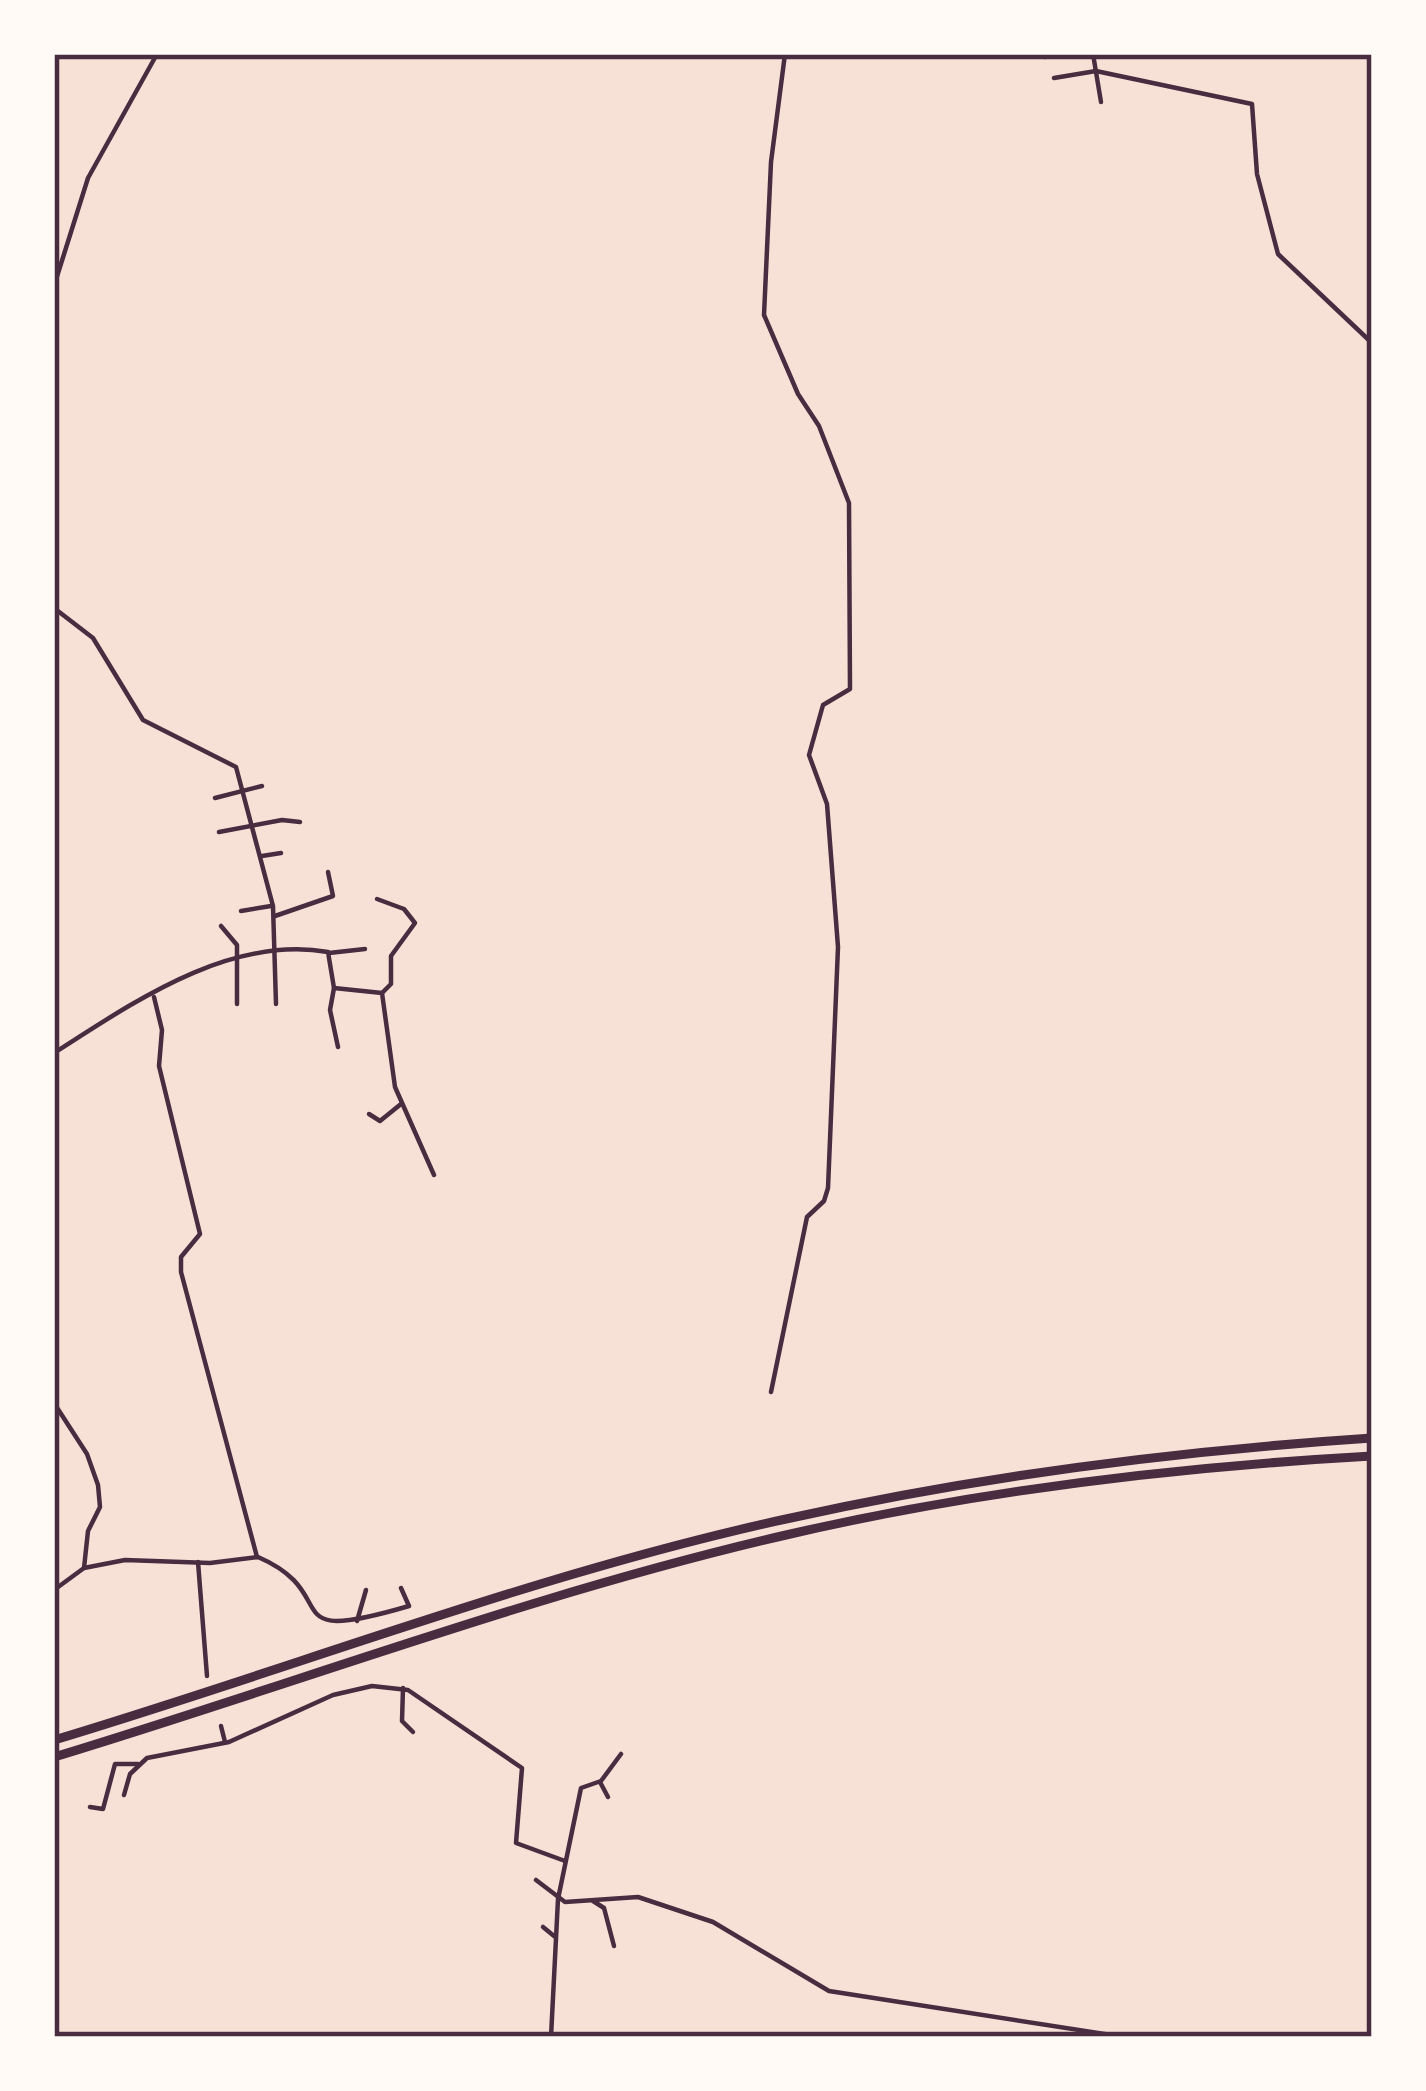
<svg xmlns="http://www.w3.org/2000/svg" width="1426" height="2091" viewBox="0 0 1426 2091" font-family="Rubik,sans-serif">
<rect width="100%" height="100%" fill="#f7e1d7"/>
<g fill="none" stroke-linecap="round" stroke-linejoin="round">
<!-- minor -->
<g stroke="#4a2c40" stroke-width="4.5">
<polyline points="1093,54 1101,102"/>
<polyline points="1045,57 1060,54"/>
<polyline points="1054,78 1096,71 1252,104 1257,174 1278,254 1372,343"/>
<polyline points="54,286 88,178 157,54"/>
<polyline points="54,608 93,638 143,720 236,767 273,906 276,1004"/>
<polyline points="215,798 262,786"/>
<polyline points="219,832 282,820 300,822"/>
<polyline points="262,856 281,853"/>
<polyline points="377,899 404,909 415,923 391,956 391,984 382,993"/>
<polyline points="241,911 271,906"/>
<polyline points="275,916 333,896 328,872"/>
<polyline points="221,926 237,945 237,1004"/>
<polyline points="329,953 365,949"/>
<polyline points="334,988 330,1010 338,1047"/>
<polyline points="154,997 162,1030 159,1066 200,1234 181,1257 181,1272 257,1557"/>
<path d="M 54,1053 C 134,1002 229,935 328,952 L 334,988 L 382,993 L 395,1087 L 434,1175"/>
<polyline points="369,1114 380,1121 401,1104"/>
<polyline points="771,1392 807,1217 824,1201 828,1188 838,947 827,804 809,755 823,705 850,689 849,503 819,426 798,394 764,315 771,162 785,54"/>
<polyline points="54,1403 87,1454 98,1485 100,1507 88,1531 84,1568"/>
<polyline points="198,1562 207,1676"/>
<path d="M 54,1590 L 84,1568 L 125,1560 L 210,1563 L 258,1557 C 346,1595 270,1647 409,1606 L 401,1588"/>
<polyline points="357,1621 366,1590"/>
<polyline points="403,1688 402,1721 413,1732"/>
<polyline points="221,1726 225,1742"/>
<polyline points="600,1782 608,1797"/>
<polyline points="124,1795 130,1774 147,1758 229,1742 333,1695 372,1686 408,1690 522,1768 516,1843 565,1861"/>
<polyline points="90,1807 103,1809 115,1764 138,1764"/>
<polyline points="536,1880 565,1902 638,1897 713,1922 829,1991 1124,2037"/>
<polyline points="593,1901 604,1908 614,1946"/>
<polyline points="543,1927 554,1936"/>
<polyline points="528,2036 529,2037"/>
<polyline points="551,2037 558,1899 581,1788 601,1781 621,1754"/>
</g>
<!-- motorway -->
<g stroke="#4a2c40" stroke-width="9">
<path d="M 54,1740 C 297,1667 538,1573 786,1519 C 979,1476 1175,1451 1372,1438"/>
<path d="M 54,1757 C 298,1683 538,1592 786,1535 C 979,1490 1175,1467 1372,1456"/>
</g>
</g>
<!-- border -->
<rect width="1426" height="2091" fill="none" stroke="#fffaf5" stroke-width="114"/>
<rect x="57" y="57" width="1312" height="1977" fill="none" stroke="#4a2c40" stroke-width="4.5"/>
</svg>
